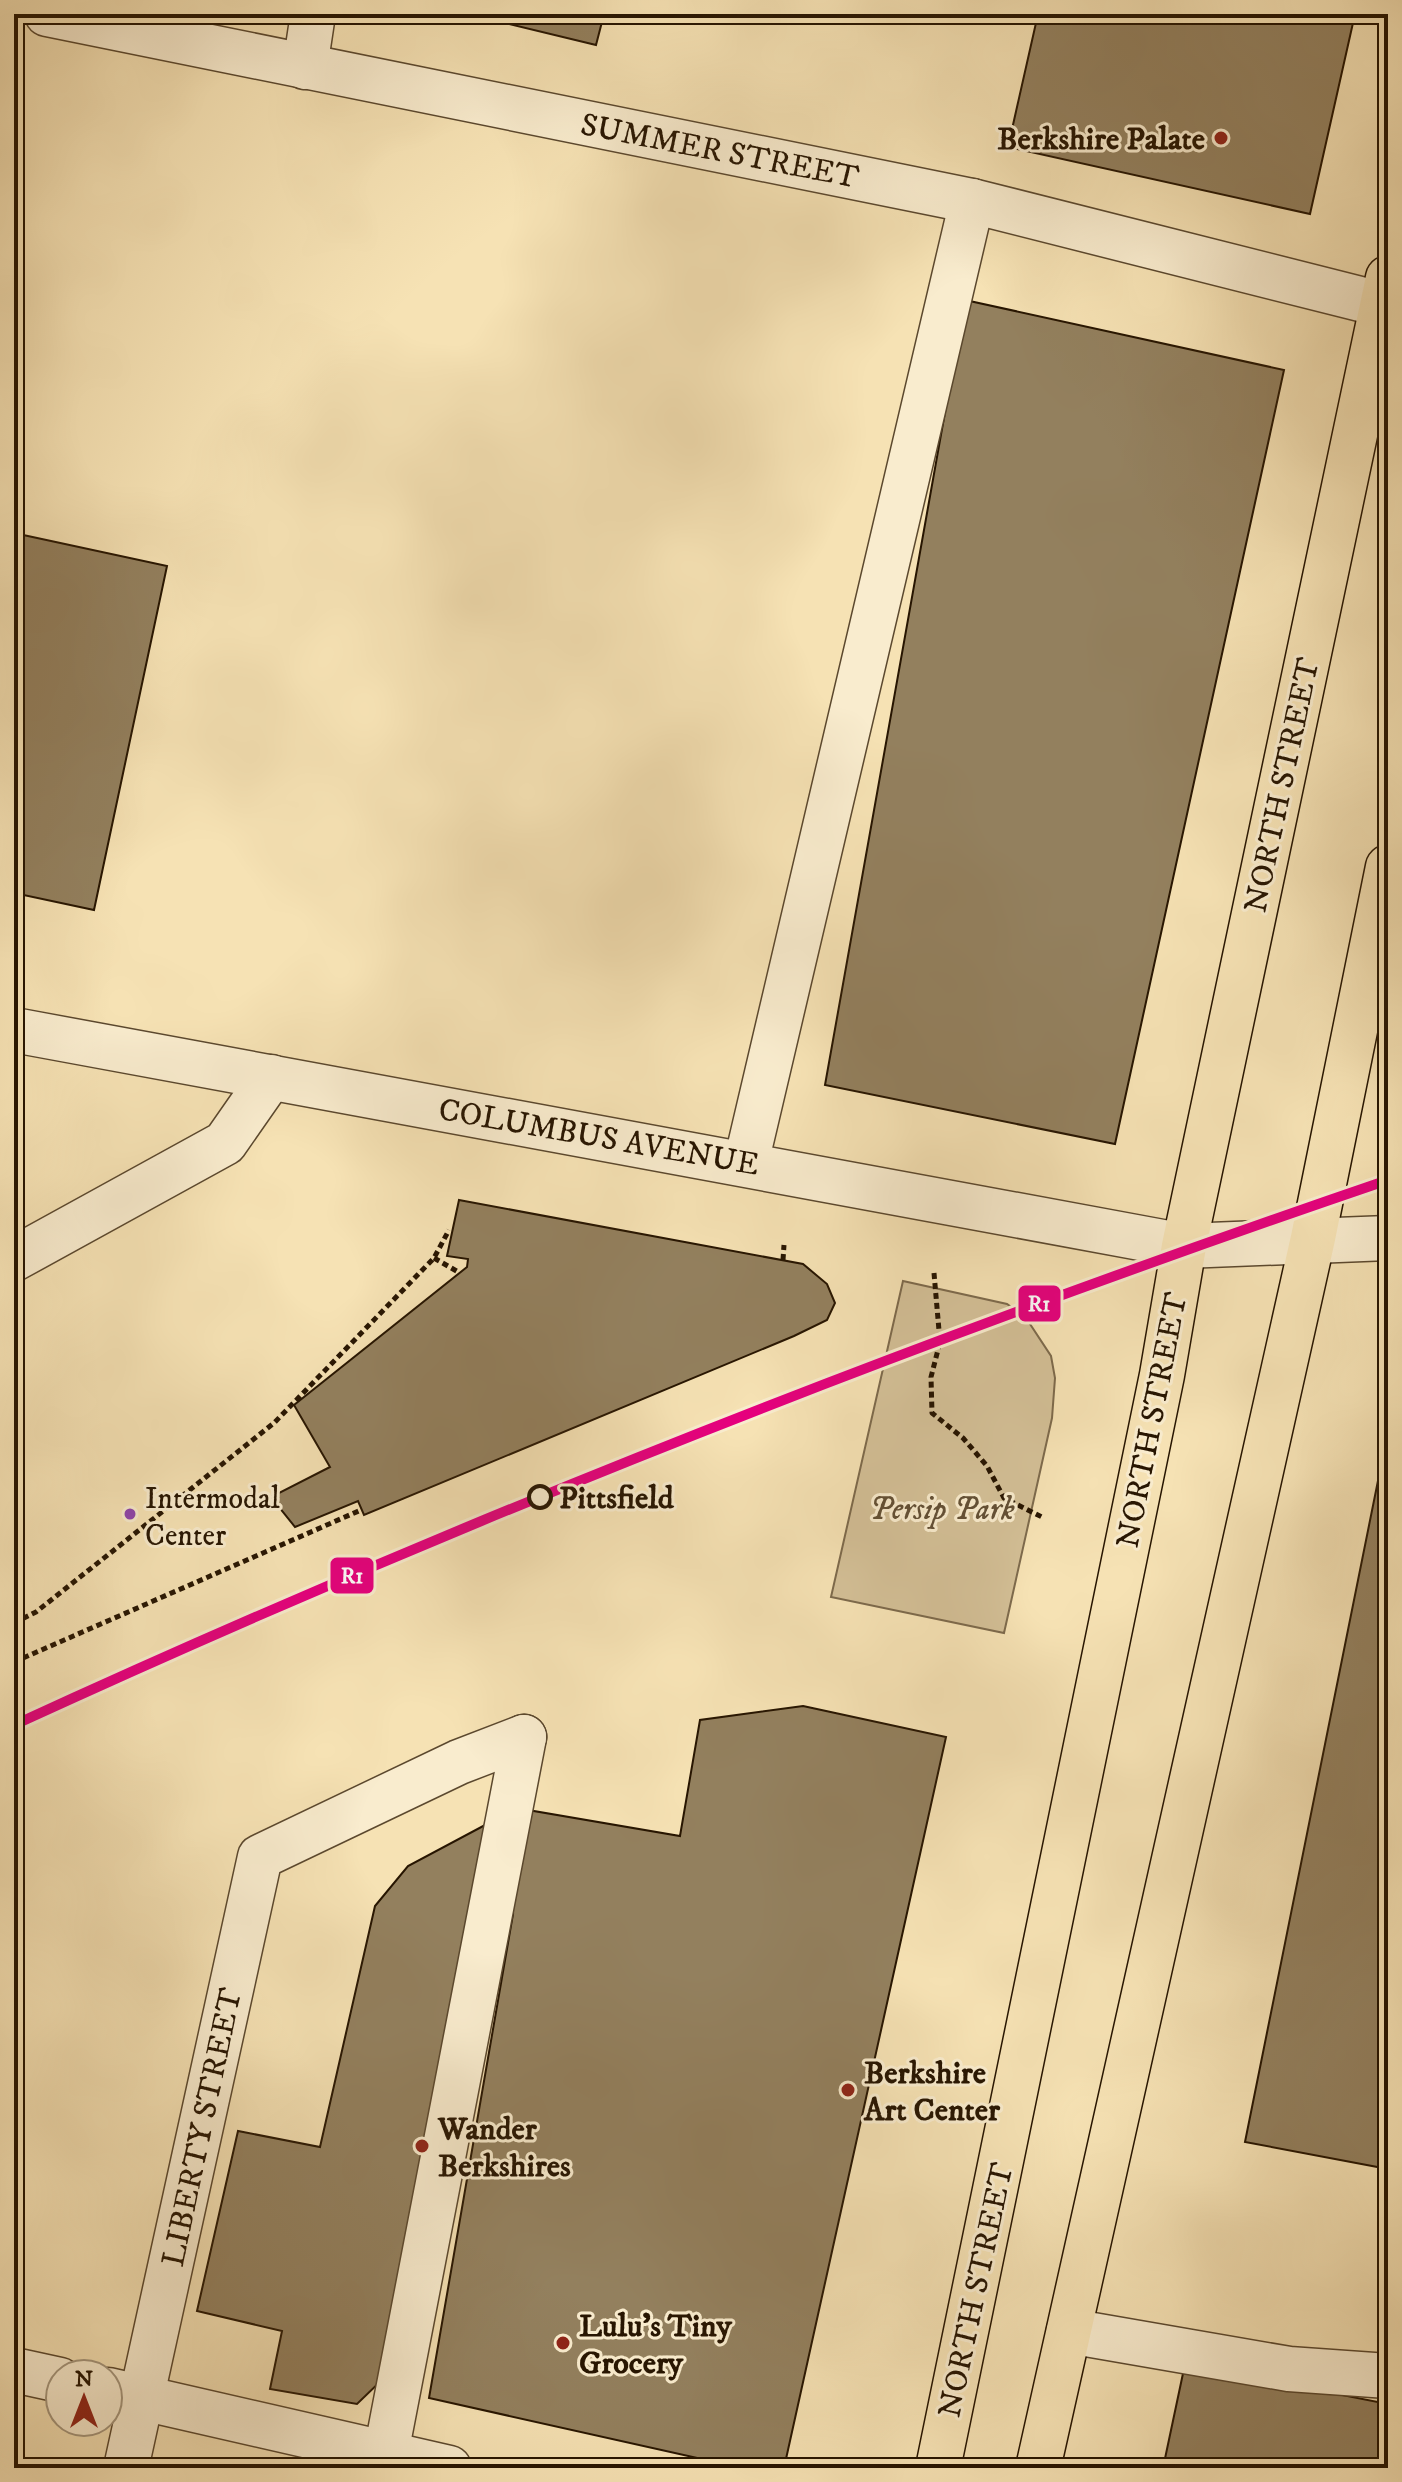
<svg xmlns="http://www.w3.org/2000/svg" width="1402" height="2482" viewBox="0 0 1402 2482" font-family="'IM FELL DW Pica',serif">
<rect width="100%" height="100%" fill="#f6e2b4"/>
<filter id="stains"><feTurbulence type="fractalNoise" baseFrequency=".0025" numOctaves="4"/><feColorMatrix values="0 0 0 0 .2 0 0 0 0 .09 0 0 0 0 .02 0 0 0 .5 -.17"/></filter>
<radialGradient id="worn" r=".72"><stop offset=".6" stop-color="#630" stop-opacity="0"/><stop offset="1" stop-color="#630" stop-opacity=".3"/></radialGradient>
<!-- green -->
<polygon fill="#d3bf96" stroke="#7d6a4c" stroke-width="2" points="903,1281 1007,1304 1026,1318 1051,1356 1055,1378 1052,1418 1004,1633 831,1597"/>
<!-- building -->
<g fill="#93805e" stroke="#271501" stroke-width="2">
<polygon points="468,14 604,14 596,45"/>
<polygon points="1038,14 1355,14 1310,214 1008,147"/>
<polygon points="965,300 1284,370 1115,1144 825,1085"/>
<polygon points="14,533 167,566 94,910 14,893"/>
<polygon points="459,1200 803,1264 827,1284 835,1303 827,1320 794,1336 364,1515 358,1501 295,1527 271,1497 330,1467 294,1405 467,1267 468,1259 447,1256"/>
<polygon points="1388,1431 1388,2169 1245,2142"/>
<polygon points="803,1706 946,1737 784,2468 742,2468 429,2398 513,1914 498,1910 516,1808 680,1836 700,1720"/>
<polygon points="502,1816 386,2376 357,2404 270,2389 282,2331 197,2311 238,2131 320,2147 375,1906 408,1866"/>
<polygon points="1185,2364 1388,2404 1388,2468 1163,2468"/>
</g>
<g fill="none" stroke-linecap="round" stroke-linejoin="round">
<!-- minor casing -->
<g stroke="#5b482e" stroke-width="47">
<g id="minor">
<polyline points="47,14 972,201 1388,306"/>
<polyline points="305,67 313,14"/>
<polyline points="14,1030 1184,1246 1388,1238"/>
<polyline points="746,1163 972,201"/>
<polyline points="14,1259 225,1143 271,1077"/>
<polyline points="1069,2331 1289,2369 1388,2376"/>
<polyline points="14,2370 60,2380"/>
<polyline points="108,2390 449,2468"/>
<polyline points="386,2453 524,1737"/>
<polyline points="126,2468 260,1857 459,1762 524,1737"/>
</g>
</g>
<!-- major casing -->
<g stroke="#271501" stroke-width="47">
<g id="major">
<polyline points="938,2468 1162,1375 1184,1246 1388,278"/>
<polyline points="1038,2468 1313,1238 1388,867"/>
</g>
</g>
<!-- path -->
<g stroke="#271501" stroke-width="5" stroke-dasharray="6 4" stroke-linecap="butt">
<polyline points="434,1258 460,1273"/>
<polyline points="783,1260 784,1245"/>
<polyline points="934,1273 940,1342 931,1377 932,1413 963,1438 987,1466 1004,1498 1042,1517"/>
<polyline points="14,1623 36,1612 274,1423 434,1258 449,1230"/>
<polyline points="14,1662 361,1510"/>
</g>
<!-- minor -->
<use href="#minor" stroke="#f9ecce" stroke-width="44"/>
<!-- major -->
<use href="#major" stroke="#f6e2b4" stroke-width="44"/>
<!-- rail-1 casing -->
<g stroke="#f9ecce" stroke-width="16">
<path id="rail-1" d="M 14,1725 C 462,1519 922,1339 1388,1180"/>
</g>
<!-- rail-1 -->
<use href="#rail-1" stroke="#e5007d" stroke-width="10"/>
</g>
<!-- markers -->
<g fill="#8f2418" stroke="#f9ecce" stroke-width="3">
<circle cx="1221" cy="138" r="8"/>
<circle cx="848" cy="2090" r="8"/>
<circle cx="422" cy="2146" r="8"/>
<circle cx="563" cy="2343" r="8"/>
</g>
<circle fill="#f9ecce" stroke="#271501" stroke-width="4" cx="540" cy="1497" r="11"/>
<circle fill="#8e44ad" stroke="#f9ecce" stroke-width="3" cx="130" cy="1514" r="7"/>
<g text-anchor="middle" stroke-width="6" stroke-linejoin="round" paint-order="stroke">
<!-- bus labels -->
<g font-size="30" fill="#271501" stroke="#f9ecce" text-anchor="start">
<text x="145" y="1508">Intermodal<tspan x="145" dy="37">Center</tspan></text>
</g>
<!-- poi labels -->
<g font-size="32" font-weight="bold" fill="#271501" stroke="#f9ecce" text-anchor="start">
<text x="1205" y="149" text-anchor="end">Berkshire Palate</text>
<text x="864" y="2083">Berkshire<tspan x="864" dy="37">Art Center</tspan></text>
<text x="438" y="2139">Wander<tspan x="438" dy="37">Berkshires</tspan></text>
<text x="579" y="2336">Lulu's Tiny<tspan x="579" dy="37">Grocery</tspan></text>
</g>
<!-- street labels -->
<g font-size="32" fill="#271501" stroke="#f9ecce">
<text transform="translate(720 150) rotate(11)" y="11">SUMMER STREET</text>
<text transform="translate(1281 785) rotate(-78)" y="11">NORTH STREET</text>
<text transform="translate(599 1136) rotate(10)" y="11">COLUMBUS AVENUE</text>
<text transform="translate(1151 1420) rotate(-79)" y="11">NORTH STREET</text>
<text transform="translate(201 2127) rotate(-78)" y="11">LIBERTY STREET</text>
<text transform="translate(975 2290) rotate(-78)" y="11">NORTH STREET</text>
</g>
<!-- stop labels -->
<g font-size="32" font-weight="bold" fill="#271501" stroke="#f9ecce" text-anchor="start">
<text x="559" y="1508">Pittsfield</text>
</g>
<!-- park labels -->
<g font-size="32" font-style="italic" fill="#635035" stroke="#f9ecce">
<text x="942" y="1519">Persip Park</text>
</g>
</g>
<g stroke="#f9ecce" stroke-width="3">
<rect x="1017" y="1284" width="45" height="39" rx="8" fill="#e5007d"/>
<rect x="329" y="1556" width="46" height="39" rx="8" fill="#e5007d"/>
</g>
<g font-size="22" text-anchor="middle" font-weight="bold" fill="#fff">
<text x="1039" y="1311">R1</text>
<text x="352" y="1583">R1</text>
</g>
<!-- margin -->
<rect width="1402" height="2482" fill="none" stroke="#f6e2b4" stroke-width="48"/>
<rect x="16" y="16" width="1370" height="2450" fill="none" stroke="#271501" stroke-width="4"/>
<rect x="24" y="24" width="1354" height="2434" fill="none" stroke="#271501" stroke-width="2"/>
<!-- north arrow -->
<g transform="translate(84 2398)"><circle r="38" fill="#f9ecce" stroke="#a5967c" stroke-width="2"/>
<path d="M0-6L14 30L0 20L-14 30Z" fill="#8f2418"/>
<text y="-12" font-size="22" font-weight="bold" text-anchor="middle" fill="#271501">N</text>
</g>
<rect width="100%" height="100%" filter="url(#stains)"/>
<rect width="100%" height="100%" fill="url(#worn)"/>
</svg>
